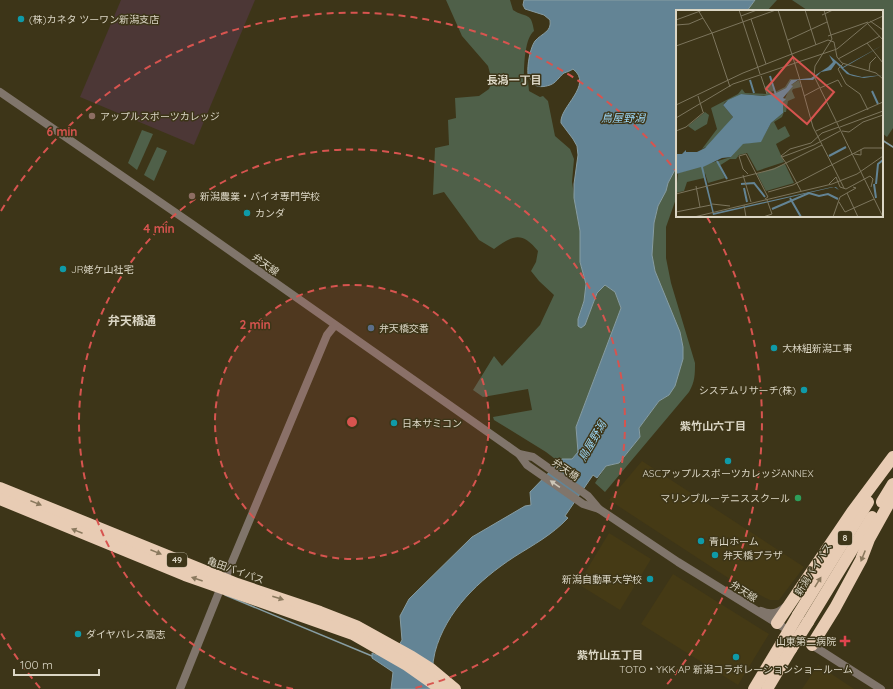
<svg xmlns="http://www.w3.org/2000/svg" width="893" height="689" viewBox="0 0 893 689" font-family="Quicksand,'Noto Sans JP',sans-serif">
<rect width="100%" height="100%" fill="#3d3518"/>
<!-- built -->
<g fill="#453a15">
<polygon points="642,461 804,567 779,600 770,600 739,585 609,500"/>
<polygon points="609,533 651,559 620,610 578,584"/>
<polygon points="673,574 769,634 738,685 641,624"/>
<polygon points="818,665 854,689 802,689"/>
</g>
<!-- industrial -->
<polygon fill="#4c3736" points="121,0 255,0 194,145 80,97"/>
<!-- green -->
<g fill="#4f6049">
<path d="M 446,0 L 510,0 L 513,10 C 527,19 531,11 534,31 C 525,38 524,64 524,75 L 528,81 L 529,91 L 540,97 L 543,96 L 548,101 L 555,136 L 570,149 L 574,159 L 572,182 L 580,231 L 580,262 L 586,284 L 584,301 L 578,319 L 585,325 L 597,293 L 605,285 L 615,292 L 621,308 L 576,427 L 578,452 L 572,459 L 562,459 L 559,462 L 546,452 L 494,420 L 493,417 L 532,410 L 528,389 L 483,397 L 473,390 L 494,356 L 502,366 L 540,325 L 554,295 L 539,281 L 531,271 L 536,262 L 538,251 C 522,231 513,235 494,249 L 479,240 L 444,192 L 433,195 L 435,148 L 449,145 L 448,120 L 456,118 L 455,98 L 479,96 L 489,89 L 492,81 L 488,66 L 462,36 Z"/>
<polygon points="755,0 777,0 767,11 747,11"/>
<polygon points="792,0 893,0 893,128 887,137 882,133 882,11 806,11 807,10"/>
<polygon points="142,130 153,134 137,170 128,163"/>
<polygon points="157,147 167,151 154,181 144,175"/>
<path d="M 677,166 L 677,196 L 666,227 L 666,258 L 671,283 L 695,363 C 695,374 695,382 689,392 L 605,492 L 595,483 L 606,466 L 619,463 L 640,437 L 639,428 L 659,401 L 669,395 L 683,359 L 655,271 L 652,255 L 654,223 L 658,206 L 666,191 L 668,183 Z"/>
</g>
<!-- water -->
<path fill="#638495" stroke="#879da3" d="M 524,0 L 755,0 L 747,11 L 677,11 L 677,166 L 668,183 L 666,191 L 658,206 L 654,223 L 652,255 L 655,271 L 680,332 L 683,347 L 683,359 L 675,386 L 669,395 L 659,401 L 639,428 L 640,437 L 619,463 L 606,466 L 597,478 L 593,475 L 565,516 L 568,518 C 552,535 533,545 514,557 C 479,580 446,611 435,652 C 432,664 432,677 431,689 L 391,689 L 393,672 L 372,658 L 372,653 L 376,655 L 399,645 L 402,640 L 400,616 L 409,599 L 472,537 L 525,506 L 531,505 L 530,492 L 562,459 L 572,459 L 578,452 L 576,427 L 621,308 L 615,292 L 605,285 L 597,293 L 585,325 L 581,328 L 578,326 L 578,319 L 584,301 L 586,284 L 580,262 L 580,231 L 574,198 L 574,184 L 578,155 L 577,146 L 573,139 L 561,123 C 559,107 594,85 573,69 C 570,71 567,72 564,73 C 559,77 556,83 550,85 C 544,87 537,88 533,83 C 531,80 529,77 528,74 C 527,66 530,48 535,41 C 542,33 552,32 550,20 L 544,15 L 525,9 L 523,5 Z"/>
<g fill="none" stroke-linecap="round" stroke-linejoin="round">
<!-- stream -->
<g stroke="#879da3" stroke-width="1.5">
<polyline points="882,140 893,147"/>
<polyline points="225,595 372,656"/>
</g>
<!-- minor -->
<g stroke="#80756b" stroke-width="8">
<polyline points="0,92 192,224 519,454 533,457 588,496 599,509"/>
<polyline points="519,454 527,465 583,504 599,509 678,562 812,645 881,689"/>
<polyline points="227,574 327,335 335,325"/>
<path d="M 761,611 C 770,615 778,614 785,607"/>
<polyline points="180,689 219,592"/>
</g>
<!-- highway -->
<g stroke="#e8ccb4" stroke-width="12">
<polyline points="0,488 237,584 320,612 356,626 412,657 431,669 455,689"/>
<polyline points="0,499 185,575 353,634 407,665 441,689"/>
<polyline points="882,502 893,484"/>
<polyline points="798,615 868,502"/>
<polyline points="808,622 872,517"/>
<polyline points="777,623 852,512 893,457"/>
<polyline points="812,645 835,608 861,560 869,539 893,496"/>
<polyline points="754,689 781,644"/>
<polyline points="767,689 791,649"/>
</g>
<!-- highway-bridge -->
<g stroke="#e8ccb4" stroke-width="12">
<polyline points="781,644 798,615"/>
<polyline points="791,649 808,622"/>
</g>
</g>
<!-- one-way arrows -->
<defs><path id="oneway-solid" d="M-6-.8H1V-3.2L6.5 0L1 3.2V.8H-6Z"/></defs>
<use fill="#cdc7b8" href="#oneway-solid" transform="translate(555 484) rotate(-145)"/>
<g fill="#8a795e">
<use href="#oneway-solid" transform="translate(36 503) rotate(22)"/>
<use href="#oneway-solid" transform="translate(77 531) rotate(-158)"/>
<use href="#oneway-solid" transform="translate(156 552) rotate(22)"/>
<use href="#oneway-solid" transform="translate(863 556) rotate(112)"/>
<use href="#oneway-solid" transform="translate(197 579) rotate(-161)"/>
<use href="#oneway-solid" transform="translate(818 582) rotate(-58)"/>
<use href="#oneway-solid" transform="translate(278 598) rotate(18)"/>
</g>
<!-- distance rings -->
<circle cx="352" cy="422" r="137" fill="#d7544f" fill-opacity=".12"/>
<g fill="none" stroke="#d7544f" stroke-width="2" stroke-dasharray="7 5">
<circle cx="352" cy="422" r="137"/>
<path d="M293 689A273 273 0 1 1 411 689"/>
<path d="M40 688A410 410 0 0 1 1 633M1 211A410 410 0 0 1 675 170M707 217A410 410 0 0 1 664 688"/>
</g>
<!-- markers -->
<g fill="#0f9aa8" stroke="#3d3518" stroke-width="1.5">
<circle cx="21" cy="19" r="4"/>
<circle cx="247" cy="213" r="4"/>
<circle cx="63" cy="269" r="4"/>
<circle cx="774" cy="348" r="4"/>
<circle cx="804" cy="390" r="4"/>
<circle cx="394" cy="423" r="4"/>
<circle cx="728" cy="461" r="4"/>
<circle cx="701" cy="541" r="4"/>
<circle cx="715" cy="555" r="4"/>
<circle cx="650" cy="579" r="4"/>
<circle cx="78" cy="634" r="4"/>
<circle cx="736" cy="657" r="4"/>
</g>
<g fill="#8d6e63" stroke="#3d3518" stroke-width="1.5">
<circle cx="92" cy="116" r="4"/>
<circle cx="192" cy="196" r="4"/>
</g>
<circle fill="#5c6f8a" stroke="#3d3518" stroke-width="1.5" cx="371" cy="328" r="4"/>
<circle fill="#2e9e5b" stroke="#3d3518" stroke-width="1.5" cx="798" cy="498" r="4"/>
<path fill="#e0444e" stroke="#3d3518" stroke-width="1.5" d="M843 635h4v4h4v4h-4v4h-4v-4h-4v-4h4z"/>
<g text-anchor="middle" stroke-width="3" stroke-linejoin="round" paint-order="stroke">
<!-- shield labels -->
<g fill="#3d3518" stroke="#aca691" stroke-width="1">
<rect x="838" y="531" width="14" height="14" rx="3"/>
<rect x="167" y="553" width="20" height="14" rx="3"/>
</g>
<g font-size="9" font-weight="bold" fill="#dbd6c5">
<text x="845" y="541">8</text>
<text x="177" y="563">49</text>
</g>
<!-- poi labels -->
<g font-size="10" fill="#dbd6c5" stroke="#3d3518" text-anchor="start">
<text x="29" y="23">(株)カネタ ツーワン新潟支店</text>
<text x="100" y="120">アップルスポーツカレッジ</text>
<text x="200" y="200">新潟農業・バイオ専門学校</text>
<text x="255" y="217">カンダ</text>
<text x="71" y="273">JR姥ケ山社宅</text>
<text x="379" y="332">弁天橋交番</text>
<text x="782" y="352">大林組新潟工事</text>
<text x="796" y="394" text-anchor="end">システムリサーチ(株)</text>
<text x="402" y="427">日本サミコン</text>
<text x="728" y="477" text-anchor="middle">ASCアップルスポーツカレッジANNEX</text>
<text x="790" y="502" text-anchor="end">マリンブルーテニススクール</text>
<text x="709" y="545">青山ホーム</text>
<text x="723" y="559">弁天橋プラザ</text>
<text x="642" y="583" text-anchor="end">新潟自動車大学校</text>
<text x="86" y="638">ダイヤパレス高志</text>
<text x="836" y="645" text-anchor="end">山東第二病院</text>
<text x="736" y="673" text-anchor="middle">TOTO・YKK AP 新潟コラボレーションショールーム</text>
</g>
<!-- street labels -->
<g font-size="10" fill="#dbd6c5" stroke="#3d3518">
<text transform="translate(266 264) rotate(35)" y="4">弁天線</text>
<text transform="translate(566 469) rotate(35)" y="4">弁天橋</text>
<text transform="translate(813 569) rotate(-58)" y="4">新潟バイパス</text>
<text transform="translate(236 570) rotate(20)" y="4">亀田バイパス</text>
<text transform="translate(744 591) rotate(32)" y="4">弁天線</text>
</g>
<!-- neighbourhood labels -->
<g font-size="11" font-weight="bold" fill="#dbd6c5" stroke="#3d3518">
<text x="514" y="84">長潟一丁目</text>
<text x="713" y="430">紫竹山六丁目</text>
<text x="610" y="659">紫竹山五丁目</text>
</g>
<!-- water labels -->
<g font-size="11" font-style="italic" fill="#9cd7f7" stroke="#3d3518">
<text x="623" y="122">鳥屋野潟</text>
<text transform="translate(592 441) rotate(-60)" y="4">鳥屋野潟</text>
</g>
<!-- quarter labels -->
<g font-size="12" font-weight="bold" fill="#dbd6c5" stroke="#3d3518">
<text x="132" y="325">弁天橋通</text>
</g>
</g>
<!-- overview -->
<g transform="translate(676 10)">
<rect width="207" height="207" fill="#3d3518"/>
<path d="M 122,69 L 115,70 L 110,78 L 98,84 L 92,86 L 65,84 L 49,92 L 47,95 L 57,107 L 34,135 L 26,139 L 41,119 L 35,98 L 62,84 L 66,79 L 69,83 L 91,84 L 89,77 L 95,73 L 98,81 L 94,82 L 97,83 L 109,77 L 114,69 ZM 123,70 L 125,77 L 117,79 L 116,81 L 119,88 L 112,91 L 110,102 L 108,102 L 106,107 L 98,112 L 102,120 L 109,116 L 114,126 L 100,134 L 108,152 L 81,161 L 71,143 L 63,145 L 60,149 L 54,149 L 43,156 L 49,168 L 32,173 L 29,163 L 28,168 L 11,172 L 8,181 L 0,183 L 2,163 L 55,147 L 66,134 L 85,131 L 95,113 L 107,103 L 106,95 L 115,75 ZM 29,102 L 33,105 L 31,114 L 19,121 L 12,116 ZM 109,154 L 118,173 L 90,181 L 81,164 Z" fill="#4f6049"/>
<path d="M 207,35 L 167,58 L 174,64 L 186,67 L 207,65 L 188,68 L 177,66 L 171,64 L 160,53 L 155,60 L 145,62 L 137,70 L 122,70 L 115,75 L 117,76 L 107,88 L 110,89 L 107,92 L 107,103 L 95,113 L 85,132 L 67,134 L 55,147 L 46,148 L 27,157 L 38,203 L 156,177 L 160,177 L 163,180 L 158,177 L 37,205 L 25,157 L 0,164 L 0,144 L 6,144 L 10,140 L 10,142 L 21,142 L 29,138 L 57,107 L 47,95 L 52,90 L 65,84 L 88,86 L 98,84 L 110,78 L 115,70 L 135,68 L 152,57 L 157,52 L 153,45 L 167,57 Z" fill="#638495"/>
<path fill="none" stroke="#638495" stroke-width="2" d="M 94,66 L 100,85M 74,70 L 78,83M 196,81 L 202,94M 153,146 L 170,137M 41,151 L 51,169M 65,174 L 78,173 L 89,187M 198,174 L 200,188M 200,174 L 202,154 L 207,150M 68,178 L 71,192M 114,188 L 125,207M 96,199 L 133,183 L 143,186 L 152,184 L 162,189"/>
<path fill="none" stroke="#7c755d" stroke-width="1" d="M 22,0 L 36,23 L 54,77M 63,0 L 84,64M 102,0 L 123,67M 129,0 L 140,35M 148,0 L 156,29 L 139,56 L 138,66 L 207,207M 146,5 L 157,0M 65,6 L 81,0M 75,9 L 90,54M 0,10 L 27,0M 194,11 L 207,20M 191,13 L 207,30M 0,15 L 13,14 L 27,8M 152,26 L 192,12M 112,30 L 151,12M 152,30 L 158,32 L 161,47 L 166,53 L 200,63 L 207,69M 191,33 L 207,53M 0,36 L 100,0M 162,49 L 204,26M 167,54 L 162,59 L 170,74 L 184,84 L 192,100M 193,61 L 194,53 L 200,47M 85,66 L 91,84M 123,67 L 137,117 L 168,178M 144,78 L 162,70 L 166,77M 22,86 L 27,102M 128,86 L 143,78M 0,95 L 67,63 L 152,30M 0,108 L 57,74 L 161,39 L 192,13 L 207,6M 161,112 L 207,92M 164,117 L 207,101M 0,121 L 10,117 L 28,102M 140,121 L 160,112M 166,121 L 173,122 L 187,112 L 207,105M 178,144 L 185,145 L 185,139M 106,147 L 138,135 L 164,121M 110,153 L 125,181M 110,153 L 105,146 L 114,139 L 135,133 L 146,123 L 163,117M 72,164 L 67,159 L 63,146 L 70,144 L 92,187 L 89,189M 67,165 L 75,192M 153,174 L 160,167 L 164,177 L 170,179 L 194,166 L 197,169 L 195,177M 20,176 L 24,197M 92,182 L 117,175 L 188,138 L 207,138M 171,183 L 182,207M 171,183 L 180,178 L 177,177M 0,184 L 98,159 L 146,135M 163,192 L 169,202 L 198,189M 36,194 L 54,196M 68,195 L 70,207M 0,202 L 35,195M 18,207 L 156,174 L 181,164 L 207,146M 87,207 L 96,204 L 91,190M 157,207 L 164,187 L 171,183"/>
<path fill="#d7544f" fill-opacity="0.15" stroke="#d7544f" stroke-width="2" d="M 117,47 L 158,82 L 131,114 L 90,79 Z"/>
<rect width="207" height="207" fill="none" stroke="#dbd6c5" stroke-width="2"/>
</g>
<circle cx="352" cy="422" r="6" fill="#d7544f" stroke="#3d3518" stroke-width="2"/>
<g font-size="12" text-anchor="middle" font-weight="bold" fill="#d7544f" stroke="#3d3518" stroke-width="3" stroke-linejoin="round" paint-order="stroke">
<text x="62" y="136">6 min</text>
<text x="159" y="233">4 min</text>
<text x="255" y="329">2 min</text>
</g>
<!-- scale -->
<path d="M14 669v6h85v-6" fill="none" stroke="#dbd6c5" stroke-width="2"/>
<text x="20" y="669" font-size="12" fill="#dbd6c5" stroke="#3d3518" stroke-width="3" paint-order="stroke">100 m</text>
</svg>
